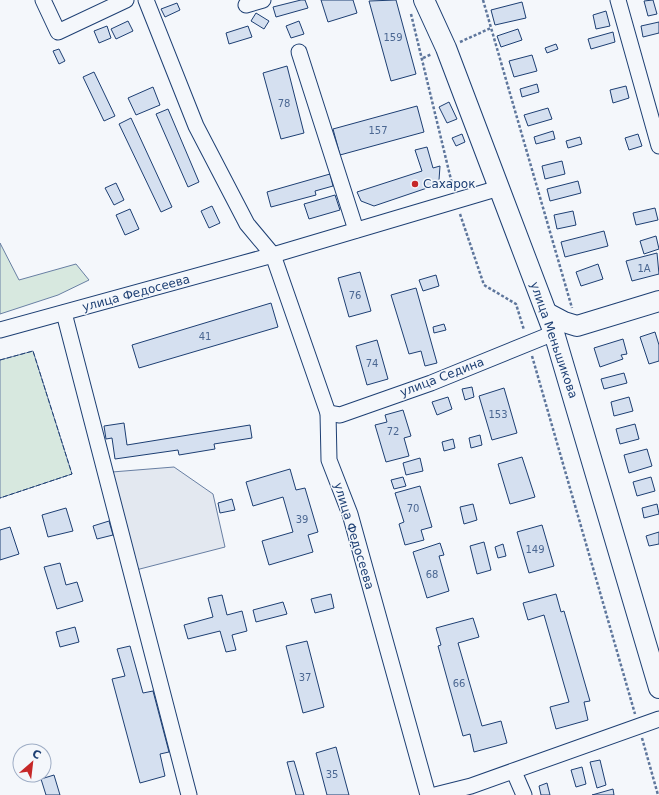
<svg xmlns="http://www.w3.org/2000/svg" width="659" height="795" viewBox="0 0 659 795" font-family="'DejaVu Sans',sans-serif">
<rect width="100%" height="100%" fill="#f4f7fb"/>
<!-- green -->
<g fill="#d7e8df" stroke="#687fa3">
<polygon points="0,243 19,280 76,264 89,280 58,295 0,314"/>
<polygon points="33,351 72,474 0,498 0,360"/>
</g>
<!-- parking -->
<polygon fill="#e3e8f0" stroke="#687fa3" points="174,467 213,494 225,547 136,570 112,472"/>
<!-- building -->
<g fill="#d5e0f0" stroke="#1d3f73">
<polygon points="301,0 305,0 308,8 276,17 273,7"/>
<polygon points="321,0 353,0 357,13 328,22"/>
<polygon points="396,0 416,74 391,81 369,1"/>
<polygon points="653,0 657,14 648,16 644,1"/>
<polygon points="522,2 526,18 495,25 491,10"/>
<polygon points="177,3 180,10 165,17 161,9"/>
<polygon points="606,11 610,26 596,29 593,15"/>
<polygon points="256,13 269,21 264,29 251,21"/>
<polygon points="128,21 133,31 116,39 111,29"/>
<polygon points="299,21 304,34 291,38 286,26"/>
<polygon points="659,22 659,33 643,37 641,26"/>
<polygon points="107,26 111,38 99,43 94,31"/>
<polygon points="248,26 252,37 229,44 226,33"/>
<polygon points="518,29 522,40 501,47 497,36"/>
<polygon points="613,32 615,42 591,49 588,39"/>
<polygon points="556,44 558,49 547,53 545,48"/>
<polygon points="59,49 65,61 59,64 53,51"/>
<polygon points="532,55 537,71 514,77 509,61"/>
<polygon points="287,66 304,133 281,139 263,73"/>
<polygon points="94,72 115,116 104,121 83,77"/>
<polygon points="537,84 539,92 522,97 520,89"/>
<polygon points="626,86 629,98 613,103 610,90"/>
<polygon points="153,87 160,105 136,115 128,98"/>
<polygon points="449,102 457,119 447,123 439,107"/>
<polygon points="417,106 424,132 340,155 333,129"/>
<polygon points="548,108 552,119 528,126 524,115"/>
<polygon points="168,109 199,182 188,187 156,114"/>
<polygon points="131,118 172,207 161,212 119,124"/>
<polygon points="553,131 555,139 536,144 534,137"/>
<polygon points="462,134 465,142 456,146 452,138"/>
<polygon points="638,134 642,146 629,150 625,138"/>
<polygon points="580,137 582,144 568,148 566,141"/>
<polygon points="427,147 433,168 440,166 439,180 433,186 374,206 361,201 357,192 422,171 415,150"/>
<polygon points="562,161 565,174 545,179 542,166"/>
<polygon points="330,174 333,186 315,191 316,195 271,207 267,192"/>
<polygon points="578,181 581,193 550,201 547,189"/>
<polygon points="116,183 124,200 114,205 105,188"/>
<polygon points="335,195 340,210 309,219 304,204"/>
<polygon points="212,206 220,223 209,228 201,211"/>
<polygon points="655,208 658,220 636,225 633,213"/>
<polygon points="130,209 139,229 125,235 116,215"/>
<polygon points="573,211 576,225 557,229 554,215"/>
<polygon points="604,231 608,246 565,257 561,242"/>
<polygon points="656,236 659,249 644,254 640,241"/>
<polygon points="657,253 659,274 632,281 626,261"/>
<polygon points="598,264 603,279 581,286 576,272"/>
<polygon points="360,272 371,311 349,317 338,278"/>
<polygon points="436,275 439,286 423,291 419,280"/>
<polygon points="416,288 437,363 425,366 421,351 409,354 391,295"/>
<polygon points="271,303 278,327 139,368 132,345"/>
<polygon points="444,324 446,330 434,333 433,327"/>
<polygon points="655,332 659,345 659,361 649,364 640,337"/>
<polygon points="623,339 627,354 621,355 623,359 600,367 594,348"/>
<polygon points="377,340 388,379 367,385 356,346"/>
<polygon points="624,373 627,383 604,389 601,379"/>
<polygon points="472,387 474,397 465,400 462,389"/>
<polygon points="504,388 517,433 492,440 479,396"/>
<polygon points="448,397 452,409 437,415 432,402"/>
<polygon points="629,397 633,411 614,416 611,402"/>
<polygon points="403,410 411,436 404,438 409,456 386,462 375,425 387,422 385,415"/>
<polygon points="124,423 127,445 250,425 252,438 214,444 215,449 179,455 178,450 115,459 112,438 106,439 104,426"/>
<polygon points="635,424 639,439 620,444 616,429"/>
<polygon points="480,435 482,445 471,448 469,438"/>
<polygon points="453,439 455,448 444,451 442,442"/>
<polygon points="647,449 652,466 629,473 624,455"/>
<polygon points="522,457 535,497 510,504 498,464"/>
<polygon points="420,458 423,471 406,475 403,463"/>
<polygon points="290,469 296,490 305,488 318,532 308,535 313,552 269,565 262,541 293,532 283,497 253,506 246,482"/>
<polygon points="403,477 406,486 394,489 391,480"/>
<polygon points="651,477 655,491 637,496 633,482"/>
<polygon points="420,486 432,527 421,530 424,540 405,545 399,524 404,522 395,493"/>
<polygon points="232,499 235,510 220,513 218,503"/>
<polygon points="473,504 477,520 464,524 460,507"/>
<polygon points="657,504 659,514 644,518 642,508"/>
<polygon points="66,508 73,531 48,537 42,515"/>
<polygon points="109,521 113,535 97,539 93,526"/>
<polygon points="542,525 554,566 529,573 517,532"/>
<polygon points="10,527 19,554 0,560 0,530"/>
<polygon points="659,532 659,544 649,546 646,536"/>
<polygon points="484,542 491,570 477,574 470,546"/>
<polygon points="440,543 444,555 439,556 449,591 427,598 413,552"/>
<polygon points="503,544 506,556 498,558 495,547"/>
<polygon points="60,563 66,585 77,582 83,601 57,609 44,567"/>
<polygon points="331,594 334,608 315,613 311,599"/>
<polygon points="556,594 561,612 564,611 590,701 584,702 588,720 556,729 550,707 569,702 544,615 528,620 523,603"/>
<polygon points="222,595 227,615 242,611 247,631 232,635 236,650 226,652 220,631 188,639 184,625 213,617 208,598"/>
<polygon points="283,602 287,614 256,622 253,610"/>
<polygon points="473,618 479,637 458,643 482,726 501,721 507,743 474,752 470,734 463,736 438,646 441,645 436,628"/>
<polygon points="75,627 79,642 60,647 56,632"/>
<polygon points="307,641 324,707 303,713 286,646"/>
<polygon points="130,646 143,693 153,691 169,752 160,754 165,776 140,783 112,679 125,676 117,649"/>
<polygon points="336,747 349,795 327,795 316,753"/>
<polygon points="600,760 606,785 597,788 590,762"/>
<polygon points="294,761 304,795 296,795 287,762"/>
<polygon points="582,767 586,784 576,787 571,770"/>
<polygon points="54,775 60,795 46,795 41,779"/>
<polygon points="547,783 550,795 541,795 539,786"/>
<polygon points="613,789 614,795 592,795"/>
</g>
<g fill="none" stroke-linecap="round" stroke-linejoin="round">
<!-- minor casing -->
<g stroke="#1d3f73" stroke-width="17">
<g id="minor">
<polyline points="43,0 58,32 126,0"/>
<polyline points="146,0 196,126 247,224 273,255 328,413 329,460 350,514 428,795"/>
<polyline points="618,0 659,146"/>
<polyline points="246,5 263,0"/>
<polyline points="299,52 356,230"/>
<polyline points="64,313 189,795"/>
<polyline points="0,330 273,255 499,188"/>
<polyline points="328,413 340,415 431,383 554,333"/>
<polyline points="514,772 524,795"/>
<polyline points="435,795 471,786 659,719"/>
</g>
</g>
<!-- major casing -->
<g stroke="#1d3f73" stroke-width="22">
<g id="major">
<polyline points="424,0 446,48 554,333 659,688"/>
<polyline points="547,313 564,322 577,326 659,301"/>
</g>
</g>
<!-- path -->
<g stroke="#5e769c" stroke-width="2.5" stroke-dasharray="3 2" stroke-linecap="butt">
<polyline points="483,0 572,308"/>
<polyline points="411,14 453,188"/>
<polyline points="460,42 491,28"/>
<polyline points="423,58 432,54"/>
<polyline points="460,214 484,285 516,304 524,330"/>
<polyline points="532,356 635,714"/>
<polyline points="642,738 658,795"/>
</g>
<!-- minor -->
<use href="#minor" stroke="#f4f7fb" stroke-width="15"/>
<!-- major -->
<use href="#major" stroke="#f4f7fb" stroke-width="20"/>
<!-- fence -->
<polyline stroke="#1d3f73" stroke-width="1" stroke-dasharray="5 2" stroke-linecap="butt" points="0,360 33,351 72,474 0,498"/>
</g>
<!-- markers -->
<circle fill="#c62828" stroke="#f4f7fb" stroke-width="1.5" cx="415" cy="184" r="4"/>
<g text-anchor="middle" stroke-width="3" stroke-linejoin="round" paint-order="stroke">
<!-- number labels -->
<g font-size="10" fill="#4b6792">
<text x="393" y="41">159</text>
<text x="284" y="107">78</text>
<text x="378" y="134">157</text>
<text x="644" y="272">1А</text>
<text x="355" y="299">76</text>
<text x="205" y="340">41</text>
<text x="372" y="367">74</text>
<text x="498" y="418">153</text>
<text x="393" y="435">72</text>
<text x="413" y="512">70</text>
<text x="302" y="523">39</text>
<text x="535" y="553">149</text>
<text x="432" y="578">68</text>
<text x="305" y="681">37</text>
<text x="459" y="687">66</text>
<text x="332" y="778">35</text>
</g>
<!-- poi labels -->
<g font-size="12" fill="#1d3f73" stroke="#f4f7fb" text-anchor="start">
<text x="423" y="188">Сахарок</text>
</g>
<!-- street labels -->
<g font-size="12" fill="#1d3f73" stroke="#f4f7fb">
<text transform="translate(136 293) rotate(-15)" y="4">улица Федосеева</text>
<text transform="translate(554 340) rotate(71)" y="4">улица Меньшикова</text>
<text transform="translate(442 377) rotate(-21)" y="4">улица Седина</text>
<text transform="translate(354 536) rotate(73)" y="4">улица Федосеева</text>
</g>
</g>
<!-- north arrow -->
<g transform="translate(32 763) rotate(28)"><circle r="19" fill="#f4f7fb" stroke="#9eadc5"/>
<path d="M0-3L7 15L0 10L-7 15Z" fill="#c62828"/>
<text y="-6" font-size="11" font-weight="bold" text-anchor="middle" fill="#1d3f73">С</text>
</g>
</svg>
